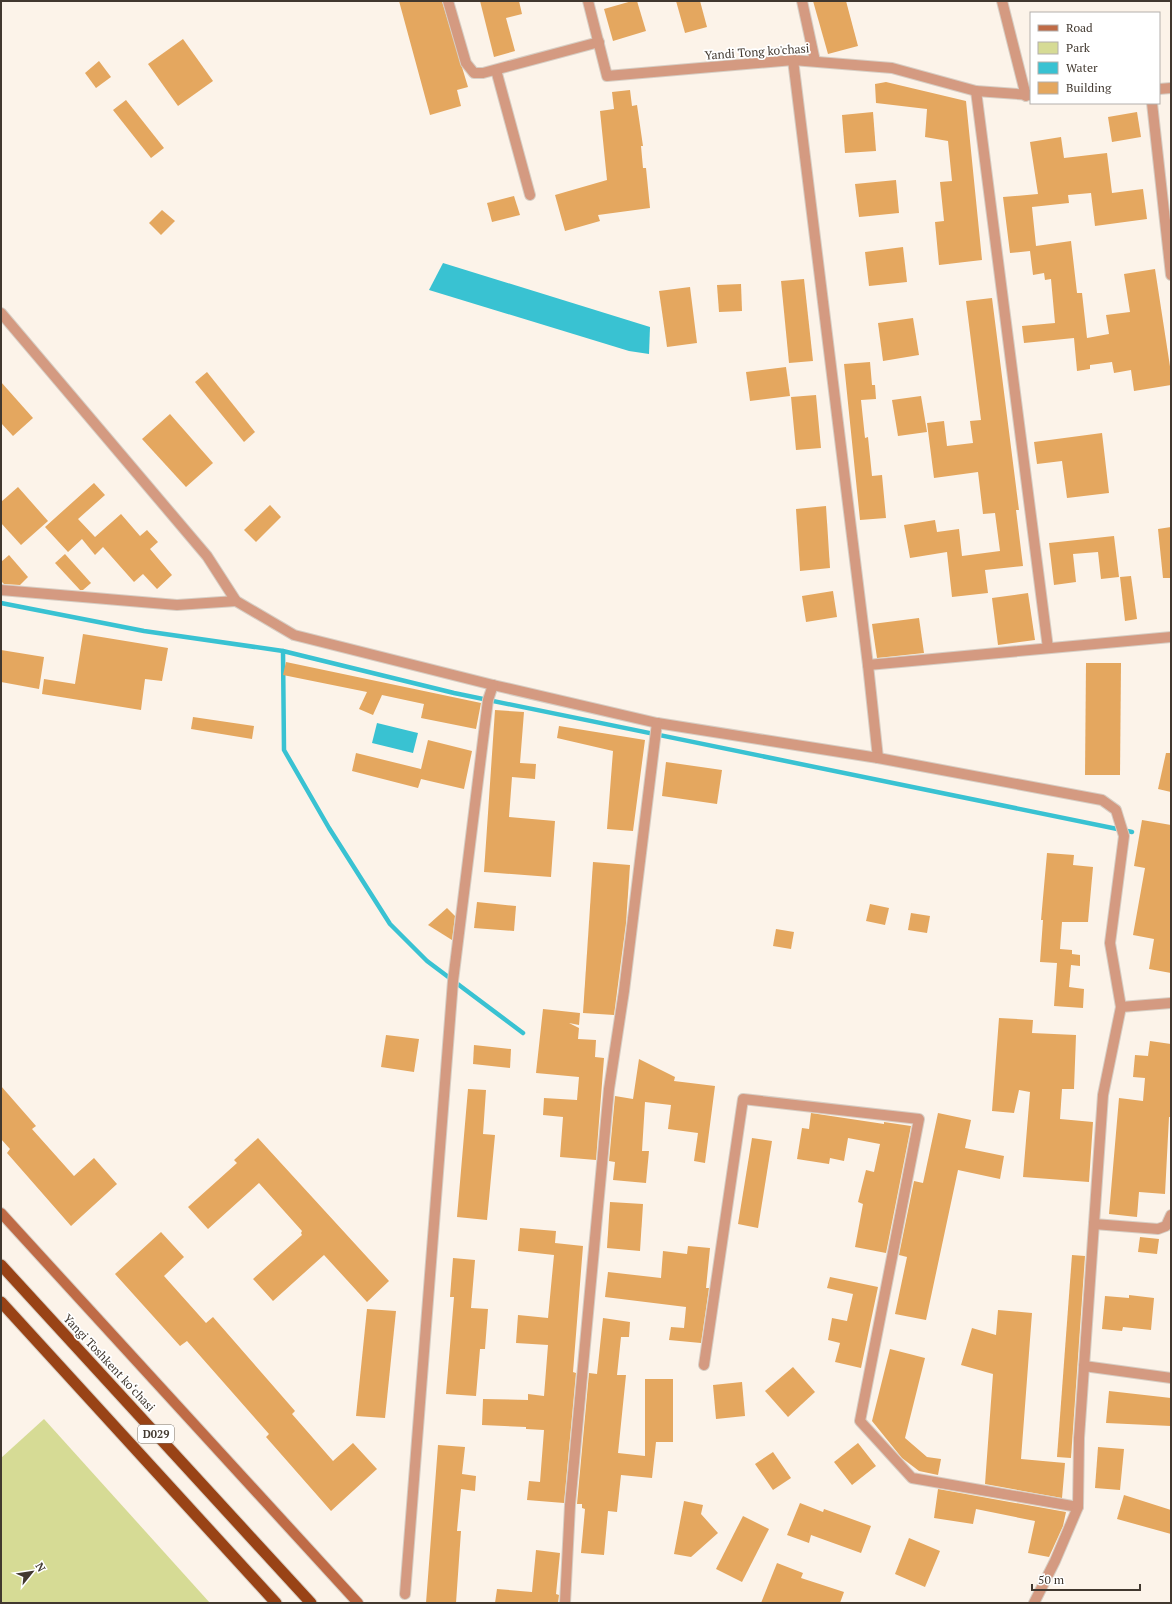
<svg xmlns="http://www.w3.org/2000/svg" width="1172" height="1604" viewBox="0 0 1172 1604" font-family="'PT Serif',serif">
<rect width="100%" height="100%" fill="#fcf3e9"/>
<!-- green -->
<polygon fill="#d6db95" points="44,1419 210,1603 1,1603 1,1458"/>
<!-- water -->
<g fill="#39c2d2">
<polygon points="443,263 650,327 649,354 629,351 429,290"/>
<polygon points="377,723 418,733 413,753 372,743"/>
</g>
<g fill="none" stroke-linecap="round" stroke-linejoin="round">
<!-- stream -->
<g stroke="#39c2d2" stroke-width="4.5">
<polyline points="1,603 144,631 283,651 454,693 1132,832"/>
<polyline points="283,651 284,750 329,828 390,924 427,961 523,1033"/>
</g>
</g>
<!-- building -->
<g fill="#e4a75f">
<polygon points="399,1 442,1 468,87 457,90 461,106 430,115"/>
<polygon points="480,1 519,1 522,14 506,18 515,51 494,57"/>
<polygon points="632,1 637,1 646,31 613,41 604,9"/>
<polygon points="676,1 700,1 707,27 685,33"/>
<polygon points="813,1 846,1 858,46 828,54"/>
<polygon points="183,39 213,81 178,106 148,64"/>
<polygon points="99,61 111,77 96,88 85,73"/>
<polygon points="886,82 966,101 982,260 939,265 935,222 944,221 940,182 952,181 948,141 925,137 927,109 876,103 875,84"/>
<polygon points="630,90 632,106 637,105 643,146 641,146 643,168 646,168 650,208 598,215 600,221 565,231 555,195 607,180 600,111 614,109 612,92"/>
<polygon points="126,100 164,148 151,158 113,110"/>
<polygon points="873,112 876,151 845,153 842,115"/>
<polygon points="1137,112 1141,137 1112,142 1108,117"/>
<polygon points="1061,137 1064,158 1107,153 1112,193 1143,189 1147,219 1095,226 1091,193 1068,195 1069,203 1032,207 1036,246 1071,241 1077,293 1082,293 1087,338 1109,334 1106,315 1130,312 1124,274 1155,269 1171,373 1171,385 1134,391 1131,370 1114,373 1112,362 1090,365 1090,369 1077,371 1074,338 1024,343 1022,326 1055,323 1051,279 1045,280 1044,273 1033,275 1030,251 1010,253 1003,197 1038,194 1030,142"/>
<polygon points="896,180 899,213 859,217 855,184"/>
<polygon points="514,196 520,215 492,222 487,203"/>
<polygon points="162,210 175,221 161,235 149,223"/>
<polygon points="903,247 907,282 869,286 865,252"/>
<polygon points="804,279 813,361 789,363 781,281"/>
<polygon points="741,284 742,311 719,312 717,285"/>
<polygon points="690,287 697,343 667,347 659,291"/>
<polygon points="992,298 1019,510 1016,510 1023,566 985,570 988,593 952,597 947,552 910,558 904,525 935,520 937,532 959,529 962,556 1000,551 995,513 983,514 978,472 934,478 927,423 944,421 947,446 973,443 970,421 981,420 966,301"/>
<polygon points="913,318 919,355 883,361 878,323"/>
<polygon points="870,362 872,385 875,385 876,399 861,400 865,438 868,437 872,476 882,475 886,518 860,520 844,364"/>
<polygon points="786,367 790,396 750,401 746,372"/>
<polygon points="207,372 255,432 244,442 195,382"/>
<polygon points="1,382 33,418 13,436 1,423"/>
<polygon points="816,395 821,448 796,450 791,397"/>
<polygon points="921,396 927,432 898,436 892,400"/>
<polygon points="170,414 213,463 186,487 142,439"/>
<polygon points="1102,433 1109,493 1067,498 1062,461 1037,464 1034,442"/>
<polygon points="94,483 105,495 78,519 95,537 121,514 140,536 147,530 158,542 150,549 172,575 157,589 143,574 134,582 103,547 95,555 82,539 68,552 45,527"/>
<polygon points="18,487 48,521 21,545 1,523 1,502"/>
<polygon points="270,505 281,517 256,542 244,530"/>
<polygon points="826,506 830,568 800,571 796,509"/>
<polygon points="1171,527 1171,578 1163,578 1158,529"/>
<polygon points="1114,536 1119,577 1101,579 1098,552 1073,554 1076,582 1054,585 1049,543"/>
<polygon points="65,554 91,583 83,590 80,590 55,563"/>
<polygon points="9,555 28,577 20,585 4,584 1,581 1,562"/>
<polygon points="1131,576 1137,619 1125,621 1120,577"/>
<polygon points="833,591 837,617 806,622 802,596"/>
<polygon points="1028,593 1035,640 998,645 992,598"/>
<polygon points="919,618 924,653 877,658 872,624"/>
<polygon points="83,634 168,648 162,681 145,679 141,710 42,694 44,679 75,684"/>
<polygon points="1,650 44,657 39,689 1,682"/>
<polygon points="286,662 481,703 476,729 421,718 424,704 382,695 373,715 359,709 367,692 283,675"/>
<polygon points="1086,663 1121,663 1120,775 1085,775"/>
<polygon points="495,710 524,712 520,763 536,764 535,779 512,777 509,817 555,821 551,877 484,872"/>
<polygon points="193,717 254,726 252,739 191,729"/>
<polygon points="559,726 645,740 633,831 607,829 613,751 557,738"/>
<polygon points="428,740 472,751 464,789 421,779 418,788 352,771 356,753 421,769"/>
<polygon points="1166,753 1171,753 1171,792 1158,789"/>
<polygon points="666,762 722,770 717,804 662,796"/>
<polygon points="1142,820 1171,825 1171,973 1149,969 1154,939 1133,935 1145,868 1134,866"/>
<polygon points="1047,853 1074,855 1073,865 1093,867 1088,922 1062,922 1060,949 1072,950 1072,954 1080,955 1080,966 1071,965 1069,987 1084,989 1083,1008 1054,1006 1057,963 1040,962 1043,920 1041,920"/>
<polygon points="593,862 630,865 626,923 614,1015 583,1013"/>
<polygon points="477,902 516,906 514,931 474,928"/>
<polygon points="870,904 889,908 885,925 866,921"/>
<polygon points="447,908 455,916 452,940 428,925"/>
<polygon points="911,913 930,916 927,933 908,930"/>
<polygon points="776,929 794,932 791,949 773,946"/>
<polygon points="543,1009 580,1013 579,1025 569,1023 579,1028 578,1039 596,1040 595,1057 604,1058 596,1160 560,1157 563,1117 543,1115 544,1098 577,1100 579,1077 536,1073"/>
<polygon points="999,1018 1033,1020 1032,1033 1076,1035 1074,1089 1062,1089 1060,1119 1093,1122 1089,1182 1023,1177 1030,1092 1019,1090 1014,1113 992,1111"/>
<polygon points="386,1035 419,1039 414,1072 381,1067"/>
<polygon points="1150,1041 1171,1044 1171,1117 1169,1117 1165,1194 1139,1192 1137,1217 1109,1214 1119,1098 1143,1101 1145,1078 1133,1077 1135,1055 1148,1056"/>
<polygon points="474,1045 511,1049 510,1068 473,1064"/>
<polygon points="639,1059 675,1077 674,1081 715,1086 705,1163 694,1161 698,1133 668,1129 671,1105 645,1102 642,1151 649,1151 646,1183 613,1180 615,1162 609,1161 615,1096 633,1099"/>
<polygon points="1,1086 36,1126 32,1129 74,1176 94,1158 117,1184 71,1226 7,1153 10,1149 1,1139"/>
<polygon points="468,1089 486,1090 483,1134 495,1135 487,1220 457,1217"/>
<polygon points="811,1113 884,1124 884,1122 911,1126 886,1253 855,1247 863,1204 858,1202 866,1170 874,1172 880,1144 848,1138 844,1161 830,1158 829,1164 797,1159 802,1128 809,1129"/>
<polygon points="938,1113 971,1120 965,1148 1004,1156 1000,1179 958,1170 926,1320 895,1314 907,1257 899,1255 914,1181 923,1183"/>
<polygon points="258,1138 389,1281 367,1302 324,1255 273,1301 253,1279 302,1235 301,1233 302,1231 259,1183 208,1229 188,1207 237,1163 234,1160"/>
<polygon points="752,1138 772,1141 758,1228 738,1224"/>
<polygon points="610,1202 643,1204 640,1251 607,1248"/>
<polygon points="520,1228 556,1231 555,1243 583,1246 573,1372 576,1373 564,1503 527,1500 529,1481 540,1482 544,1430 526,1429 526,1427 482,1425 483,1399 528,1400 528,1394 544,1396 548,1345 516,1343 518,1315 548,1318 554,1255 518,1251"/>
<polygon points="161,1232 184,1257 164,1276 206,1323 213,1317 295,1411 292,1414 333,1461 353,1443 377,1469 331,1511 266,1437 269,1434 187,1341 180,1346 115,1274"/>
<polygon points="1140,1237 1159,1239 1157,1254 1138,1252"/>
<polygon points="688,1246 710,1248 706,1288 709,1288 701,1343 669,1340 671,1327 684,1328 686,1307 605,1297 608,1272 661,1278 663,1251 687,1254"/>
<polygon points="1072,1255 1085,1256 1071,1458 1057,1457"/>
<polygon points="453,1258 475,1260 471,1308 488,1309 485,1349 480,1349 476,1396 446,1394 454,1297 450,1297"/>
<polygon points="830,1277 878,1287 861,1368 835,1362 840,1343 828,1340 832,1318 847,1321 853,1294 827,1288"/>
<polygon points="1129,1295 1154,1298 1151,1330 1123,1327 1122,1331 1102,1329 1105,1296 1129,1298"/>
<polygon points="367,1309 396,1311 385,1418 356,1416"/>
<polygon points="998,1310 1032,1313 1021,1459 1065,1463 1062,1498 985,1484 993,1374 961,1365 972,1328 996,1335"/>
<polygon points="603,1318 630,1322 629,1337 621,1337 617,1375 626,1375 618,1453 645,1456 645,1379 673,1379 673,1442 656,1442 652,1478 621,1475 617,1512 608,1511 604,1555 581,1553 585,1509 582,1508 582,1504 577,1504 589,1373 597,1374"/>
<polygon points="890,1349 925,1358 905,1438 927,1457 941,1459 938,1475 919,1471 902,1458 872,1421"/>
<polygon points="793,1367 815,1392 788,1417 765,1391"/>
<polygon points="742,1382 745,1416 716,1419 713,1385"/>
<polygon points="1109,1391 1171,1398 1171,1426 1106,1423"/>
<polygon points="858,1443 876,1466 852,1485 834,1462"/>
<polygon points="438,1445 465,1447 462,1474 476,1476 475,1491 461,1489 457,1531 461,1531 456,1603 426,1603"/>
<polygon points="1098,1447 1124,1449 1120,1490 1095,1488"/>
<polygon points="773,1452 791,1478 773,1490 755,1464"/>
<polygon points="938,1489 1066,1512 1063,1526 1049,1557 1028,1553 1035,1521 976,1509 973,1524 934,1518"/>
<polygon points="1124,1495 1171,1510 1171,1534 1117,1519"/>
<polygon points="684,1501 703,1505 701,1514 718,1533 691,1557 674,1554"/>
<polygon points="800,1503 823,1512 824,1509 871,1526 861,1553 811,1535 809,1543 787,1535"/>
<polygon points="743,1516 769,1529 742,1582 716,1569"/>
<polygon points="909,1538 940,1551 925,1587 895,1574"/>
<polygon points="536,1550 560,1553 556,1594 559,1595 558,1603 495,1603 497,1589 532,1592"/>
<polygon points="777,1563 803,1573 801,1578 844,1592 840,1603 761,1603"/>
</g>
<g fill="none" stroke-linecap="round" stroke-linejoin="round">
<!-- minor casing -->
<g stroke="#d7cec4" stroke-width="12">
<g id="minor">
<polyline points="448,1 466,63 474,73 483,73 599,42"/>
<polyline points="588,1 607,76 793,60 892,68 976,91 1031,95"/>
<polyline points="802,1 815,61"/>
<polyline points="1002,1 1026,96"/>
<polyline points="793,60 868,665 878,758"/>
<polyline points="496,70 530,195"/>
<polyline points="1159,89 1171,88"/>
<polyline points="976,91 1048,648"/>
<polyline points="1152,103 1171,275"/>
<polyline points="1,313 207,556 236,601 294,635 493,685 657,723 878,758 1102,800 1116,810 1124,836 1110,943 1121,1007"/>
<polyline points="1,590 177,605 236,601"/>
<polyline points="868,665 1171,637"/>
<polyline points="1094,1224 1158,1229 1166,1226 1171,1215"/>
<polyline points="704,1365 743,1099 919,1119 860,1421 912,1478 1078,1507"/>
<polyline points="1084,1366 1171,1378"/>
<polyline points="405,1594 453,981 488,700 493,685"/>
<polyline points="565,1603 570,1505 609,1089 624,991 657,723"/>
<polyline points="1034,1603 1055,1561 1078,1507 1079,1438 1103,1095 1121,1007 1171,1003"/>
</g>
</g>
<!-- secondary casing -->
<g stroke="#d7cec4" stroke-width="12">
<polyline id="secondary" points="1,1213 358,1603"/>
</g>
<!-- trunk casing -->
<g stroke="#d7cec4" stroke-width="13">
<g id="trunk">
<polyline points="1,1265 311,1603"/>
<polyline points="1,1302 276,1603"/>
</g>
</g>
<!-- minor -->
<use href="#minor" stroke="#d49a81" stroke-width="10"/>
<!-- secondary -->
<use href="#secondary" stroke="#bf6b46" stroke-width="10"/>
<!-- trunk -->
<use href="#trunk" stroke="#994316" stroke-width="11"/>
</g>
<g text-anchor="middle" stroke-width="3.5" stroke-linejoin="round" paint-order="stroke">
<!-- shield labels -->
<rect fill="#fff" stroke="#7a746d" stroke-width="1" x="138" y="1425" width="36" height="18" rx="3"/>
<g font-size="11" font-weight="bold" fill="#41382f">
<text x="156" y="1438">D029</text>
</g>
<!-- street labels -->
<g font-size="12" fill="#41382f" stroke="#fff">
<text transform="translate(757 52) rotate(-4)" y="4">Yandi Tong ko'chasi</text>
<text transform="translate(109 1363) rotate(47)" y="4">Yangi Toshkent ko‘chasi</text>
</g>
</g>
<!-- border -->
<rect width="1172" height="1604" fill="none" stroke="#41382f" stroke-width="4"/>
<!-- legend -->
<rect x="1030" y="12" width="130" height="92" fill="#ffffff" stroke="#b3afac"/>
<rect x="1038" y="25" width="20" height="6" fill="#bf6b46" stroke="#b3afac"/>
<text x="1066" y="32" font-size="12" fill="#41382f">Road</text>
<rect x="1038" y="42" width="20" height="12" fill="#d6db95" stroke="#b3afac"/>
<text x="1066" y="52" font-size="12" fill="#41382f">Park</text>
<rect x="1038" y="62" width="20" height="12" fill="#39c2d2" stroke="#b3afac"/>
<text x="1066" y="72" font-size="12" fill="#41382f">Water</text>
<rect x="1038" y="82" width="20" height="12" fill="#e4a75f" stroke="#b3afac"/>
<text x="1066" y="92" font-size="12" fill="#41382f">Building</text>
<!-- north arrow -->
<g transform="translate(32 1572) rotate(60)" stroke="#ffffff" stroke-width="3" paint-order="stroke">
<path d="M0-3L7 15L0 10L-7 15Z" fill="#41382f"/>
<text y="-6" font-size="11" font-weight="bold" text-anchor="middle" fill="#41382f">N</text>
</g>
<!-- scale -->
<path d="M1032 1584v6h108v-6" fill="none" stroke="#41382f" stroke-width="2"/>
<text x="1038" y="1584" font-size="12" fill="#41382f" stroke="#ffffff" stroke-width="3" paint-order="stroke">50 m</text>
</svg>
